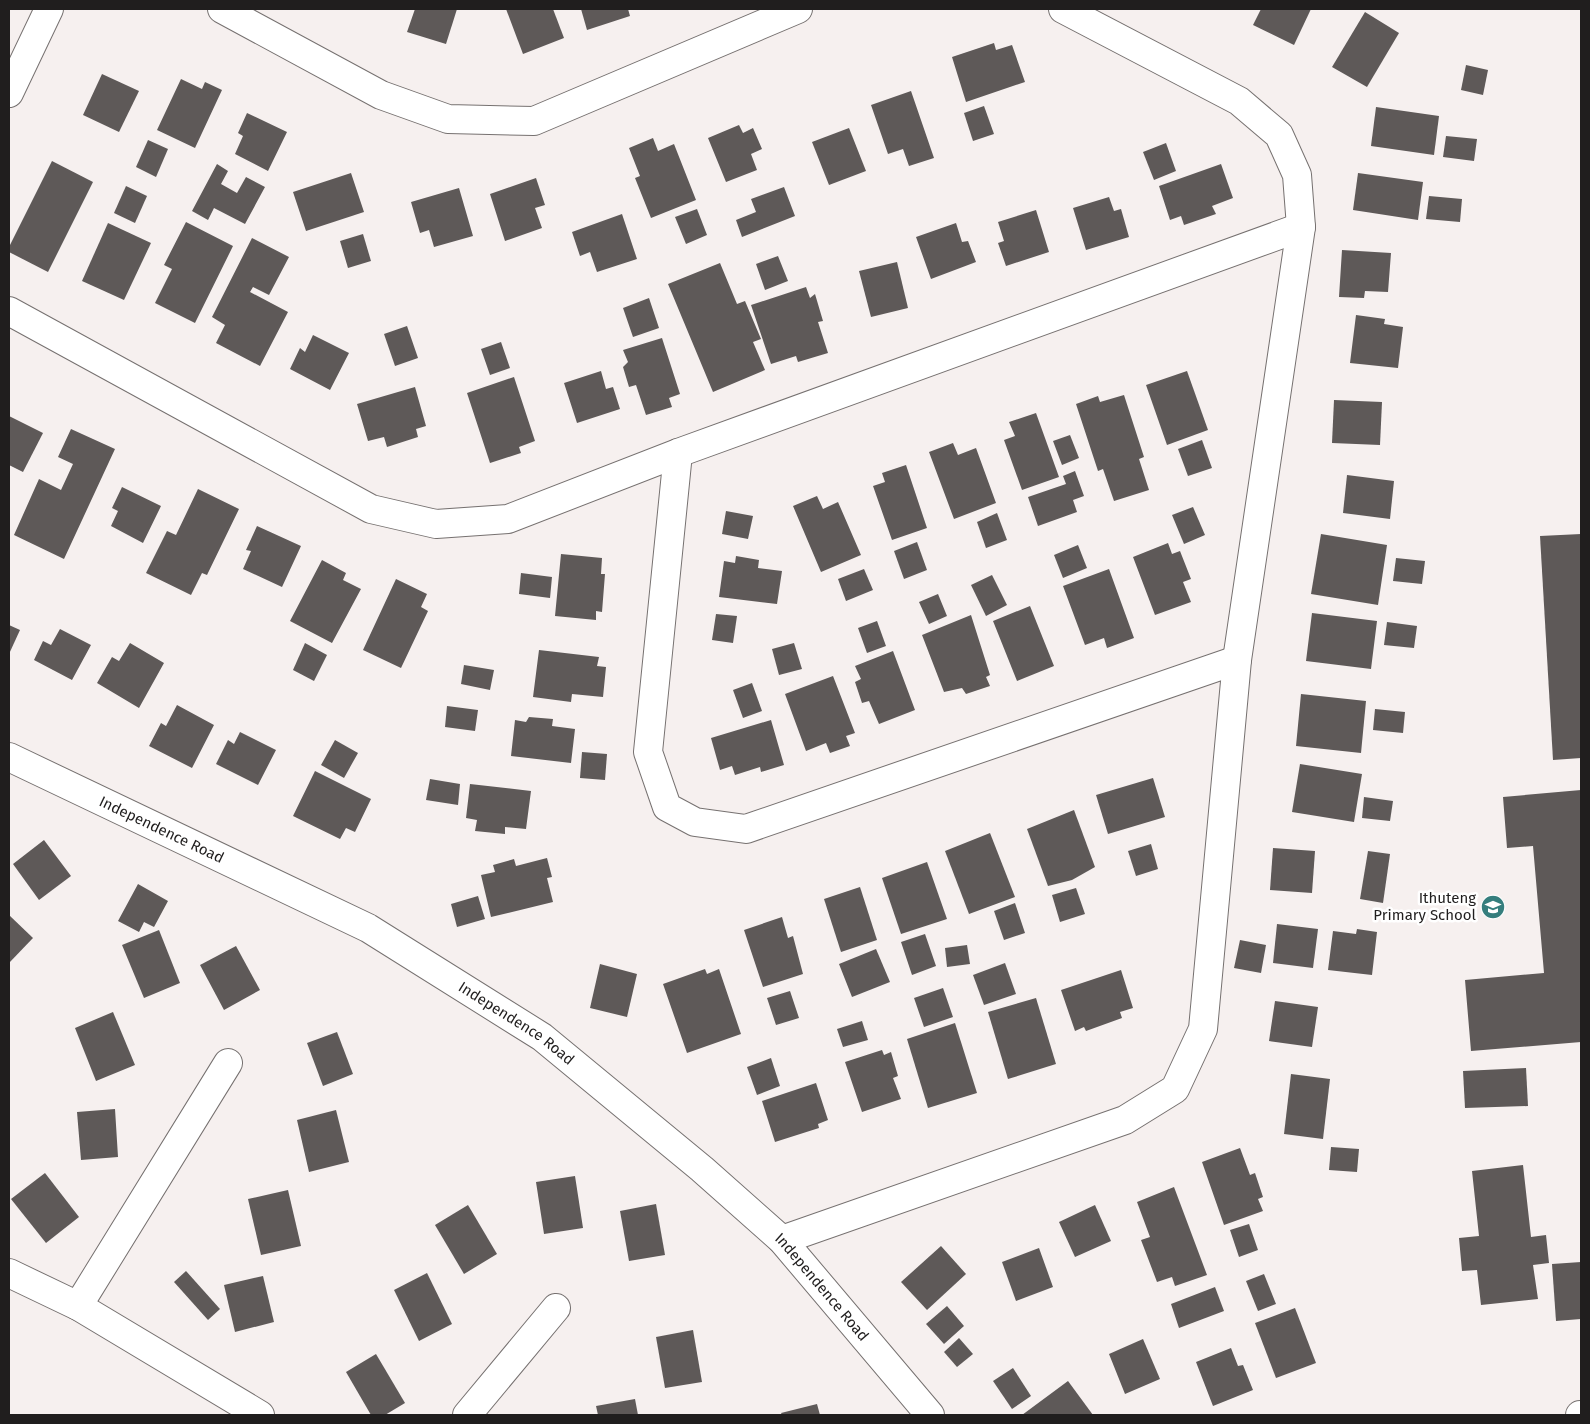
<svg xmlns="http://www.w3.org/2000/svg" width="1590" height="1424" viewBox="0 0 1590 1424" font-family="'Fira Sans',sans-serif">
<rect width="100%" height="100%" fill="#f6f0ef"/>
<!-- building -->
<g fill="#5e5958">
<polygon points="415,9 457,9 446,44 407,32"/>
<polygon points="506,9 553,9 564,38 523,54"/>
<polygon points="581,9 628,9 630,16 587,30"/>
<polygon points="1261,9 1311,9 1294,45 1253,25"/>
<polygon points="1365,12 1399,33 1367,87 1332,67"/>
<polygon points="994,43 996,50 1012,45 1025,82 966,102 952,57"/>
<polygon points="1466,65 1488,70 1483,95 1461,90"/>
<polygon points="102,74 139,91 119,132 83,115"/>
<polygon points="181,79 202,89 205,82 222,90 195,148 157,130"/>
<polygon points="911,91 934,158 909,166 903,149 888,154 871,105"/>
<polygon points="984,106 994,134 973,141 964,113"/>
<polygon points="1376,107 1439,116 1434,155 1371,146"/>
<polygon points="247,113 287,132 268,171 235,154 243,136 238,133"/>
<polygon points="739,125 743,133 753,128 762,149 751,154 757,170 726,182 708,138"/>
<polygon points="849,128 866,171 829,185 812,142"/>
<polygon points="1446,136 1477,139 1474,161 1443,157"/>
<polygon points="653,138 658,151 674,144 696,200 651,218 635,178 640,176 629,148"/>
<polygon points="148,140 168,149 156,177 136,167"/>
<polygon points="1166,143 1176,171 1154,180 1143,152"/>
<polygon points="52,161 93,182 48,272 9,252 9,247"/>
<polygon points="217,164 228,171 221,184 237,193 246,177 265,187 245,224 214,208 208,220 192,211"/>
<polygon points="1221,164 1233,198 1212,206 1216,214 1184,225 1181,216 1170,220 1159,186"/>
<polygon points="351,173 364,212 306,231 293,192"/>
<polygon points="1358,173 1423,182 1418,220 1353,210"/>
<polygon points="536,178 545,205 535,208 542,228 505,241 490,194"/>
<polygon points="126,186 147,196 135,223 114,213"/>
<polygon points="784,187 795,216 742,237 736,220 756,212 751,199"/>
<polygon points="459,188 473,236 434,247 429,230 420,233 411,202"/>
<polygon points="1429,196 1462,199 1460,222 1426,219"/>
<polygon points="1109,197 1114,211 1121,209 1129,237 1086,250 1073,208"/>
<polygon points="697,209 707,235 686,244 675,217"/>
<polygon points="1036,210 1049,252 1006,266 998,243 1004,241 998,222"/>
<polygon points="622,214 637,259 597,272 590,252 580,256 572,232"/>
<polygon points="186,222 233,246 195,323 155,303 172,269 164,265"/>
<polygon points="108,223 151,243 124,300 82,281"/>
<polygon points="956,223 962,242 968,241 976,262 931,279 916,237"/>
<polygon points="363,234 371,261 348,268 340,241"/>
<polygon points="252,238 289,257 269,295 253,287 250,292 288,312 260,366 216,343 225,325 212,317"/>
<polygon points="1342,250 1391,253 1388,292 1365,291 1364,298 1339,297"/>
<polygon points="778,256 788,281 765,290 756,264"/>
<polygon points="897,262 908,308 871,317 859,271"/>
<polygon points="720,263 737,304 745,301 761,339 753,342 765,370 713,392 668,284"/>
<polygon points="806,287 810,298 815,294 823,321 818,322 828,353 798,362 796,356 771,364 751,305"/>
<polygon points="649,298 659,328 633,337 623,308"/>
<polygon points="1356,315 1385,319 1384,324 1403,327 1398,368 1350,363"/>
<polygon points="407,326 418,358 395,366 384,334"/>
<polygon points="313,335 349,353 330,390 290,369 300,348 305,352"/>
<polygon points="662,338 680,394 669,398 672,407 646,415 636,385 629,387 623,367 628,362 623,350"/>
<polygon points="501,342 510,368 490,375 481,349"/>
<polygon points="601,371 606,389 613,387 620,409 577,423 564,383"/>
<polygon points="1187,371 1208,430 1167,445 1146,385"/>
<polygon points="514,377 535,441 519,447 521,453 490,463 467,393"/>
<polygon points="415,387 426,426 416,429 418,437 387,447 384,437 368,441 357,404"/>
<polygon points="1124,395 1144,457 1139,459 1149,490 1114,501 1103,469 1098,471 1076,404 1098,396 1100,402"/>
<polygon points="1334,400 1382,402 1380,445 1332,443"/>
<polygon points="1036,413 1059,477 1022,490 1004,440 1015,436 1009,422"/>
<polygon points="9,416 43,433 23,472 9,465"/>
<polygon points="71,429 115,449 64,559 14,535 39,479 61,490 73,464 58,457"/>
<polygon points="1070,435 1079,458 1062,465 1053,441"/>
<polygon points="1202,440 1212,468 1188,476 1178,449"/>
<polygon points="953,443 958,455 976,448 996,503 954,519 929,452"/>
<polygon points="906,465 927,528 892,540 873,486 885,482 882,473"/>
<polygon points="1075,471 1084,496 1073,500 1077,512 1038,526 1028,497 1066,484 1063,476"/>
<polygon points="1347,475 1394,481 1390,519 1343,513"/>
<polygon points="122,487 161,506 143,543 111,526 118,511 112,508"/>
<polygon points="198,489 239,509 207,575 202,573 191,595 146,573 167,531 176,535"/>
<polygon points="817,496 823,509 838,502 861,555 821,572 793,506"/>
<polygon points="1193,507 1205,535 1184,544 1172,515"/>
<polygon points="726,511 753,516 748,539 722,534"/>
<polygon points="997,513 1007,540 986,548 977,522"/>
<polygon points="257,526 301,546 282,587 243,569 251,551 246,550"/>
<polygon points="1321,534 1387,545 1378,605 1311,594"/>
<polygon points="1581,534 1581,758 1553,760 1540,536"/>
<polygon points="917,542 927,570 904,579 894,551"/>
<polygon points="1168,543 1172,554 1180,551 1191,579 1183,582 1191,602 1155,615 1133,557"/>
<polygon points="1078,545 1087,568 1063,578 1054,555"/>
<polygon points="561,554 602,558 601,574 605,574 602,612 596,611 596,620 555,616"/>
<polygon points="736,556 759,560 758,568 782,571 777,604 719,597 724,561 735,563"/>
<polygon points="1396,558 1425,561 1422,584 1393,581"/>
<polygon points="322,560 346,573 343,580 361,589 332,643 290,621"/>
<polygon points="864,569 873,590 846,601 838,579"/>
<polygon points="1109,569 1134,638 1107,648 1104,638 1085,645 1063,586"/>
<polygon points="521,573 552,577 550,598 519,594"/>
<polygon points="992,575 1007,605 986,616 971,585"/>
<polygon points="396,579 427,594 421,607 428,611 401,668 363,650"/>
<polygon points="938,594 947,616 929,624 919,602"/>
<polygon points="1030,606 1054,666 1017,681 993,621"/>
<polygon points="1312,613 1377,621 1371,669 1306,661"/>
<polygon points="716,614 737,616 733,643 712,640"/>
<polygon points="971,615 990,675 986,677 990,686 966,694 962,688 944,692 922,635"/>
<polygon points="877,621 886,646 867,653 858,628"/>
<polygon points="1387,622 1417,626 1414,648 1384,645"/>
<polygon points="9,625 20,630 9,654"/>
<polygon points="60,629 91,645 72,680 34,660 43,641 51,645"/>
<polygon points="130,643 164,663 139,708 97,683 112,657 119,661"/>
<polygon points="305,643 327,655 314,681 293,670"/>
<polygon points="794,643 802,669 779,675 772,649"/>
<polygon points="539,650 599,657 597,666 606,667 603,697 572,694 571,702 533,697"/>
<polygon points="893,651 915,710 879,724 869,701 862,703 855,682 861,679 855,666"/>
<polygon points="464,665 494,670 490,690 461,684"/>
<polygon points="833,676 855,733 846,736 850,746 830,753 826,743 806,751 785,694"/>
<polygon points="752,683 762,711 743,718 733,690"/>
<polygon points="1301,694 1366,701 1361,753 1296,746"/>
<polygon points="177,705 214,725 192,768 149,746 161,723 166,726"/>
<polygon points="447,706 478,710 475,731 445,727"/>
<polygon points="1375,709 1405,712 1403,733 1373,730"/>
<polygon points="529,717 553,719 552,726 575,729 571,763 511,756 515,720 526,722"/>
<polygon points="771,720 784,765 761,772 760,767 735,775 732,766 720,770 711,738"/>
<polygon points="240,732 276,750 258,785 216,764 228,740 234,744"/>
<polygon points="335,740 358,753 344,778 321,765"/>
<polygon points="582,752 607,754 605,780 580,778"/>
<polygon points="1300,764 1362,774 1354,822 1292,812"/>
<polygon points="315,771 371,799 355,832 346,828 340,839 293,816"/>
<polygon points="1153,778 1165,817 1108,834 1096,795"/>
<polygon points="430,779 460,784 458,805 426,800"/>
<polygon points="470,784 531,791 526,829 505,827 505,834 475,831 477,820 466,818"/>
<polygon points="1581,790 1581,1042 1471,1051 1465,980 1544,973 1533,846 1507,848 1503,797"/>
<polygon points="1364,797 1393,801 1390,821 1362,818"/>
<polygon points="1074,810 1095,867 1072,880 1048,886 1027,829"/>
<polygon points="990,833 1015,897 969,914 945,851"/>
<polygon points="44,840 71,876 39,900 13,864"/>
<polygon points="1151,844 1158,869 1136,876 1128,851"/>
<polygon points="1273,848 1315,851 1312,893 1270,890"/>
<polygon points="1368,851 1390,854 1383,903 1360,899"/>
<polygon points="547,858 552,877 547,878 553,902 491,917 481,875 495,872 493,865 514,859 516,866"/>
<polygon points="927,862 947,919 901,934 882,878"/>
<polygon points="138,884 168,901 154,927 144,922 139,932 118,921"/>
<polygon points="860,887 877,940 841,952 824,899"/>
<polygon points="1076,888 1085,914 1060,922 1052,895"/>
<polygon points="478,896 485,919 457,927 451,904"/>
<polygon points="1015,903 1025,933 1004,940 994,911"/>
<polygon points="9,915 33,938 9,963"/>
<polygon points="782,917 788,938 793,936 803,974 763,987 744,930"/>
<polygon points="1277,924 1318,929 1313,968 1273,963"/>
<polygon points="1357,929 1377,932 1372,975 1328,970 1333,931 1356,934"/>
<polygon points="159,930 180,983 144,998 122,945"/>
<polygon points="925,934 936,966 912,975 901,942"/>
<polygon points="1240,940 1266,945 1261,973 1234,968"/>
<polygon points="967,945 970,964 947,967 945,948"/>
<polygon points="236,946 260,990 224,1010 200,965"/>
<polygon points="876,949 890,982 852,997 839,964"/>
<polygon points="1005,963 1016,994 984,1005 973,975"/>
<polygon points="600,964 637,974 627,1017 590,1008"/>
<polygon points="705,969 707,974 719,969 741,1034 687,1053 663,984"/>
<polygon points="1121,970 1133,1008 1120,1012 1122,1018 1086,1031 1084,1027 1075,1031 1061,990"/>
<polygon points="943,988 953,1017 924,1027 914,998"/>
<polygon points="790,991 799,1018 776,1025 767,998"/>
<polygon points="1036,998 1056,1064 1008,1079 988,1012"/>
<polygon points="1275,1001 1318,1007 1312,1047 1269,1041"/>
<polygon points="113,1012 135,1065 96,1081 75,1028"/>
<polygon points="862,1021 868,1040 843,1047 837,1029"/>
<polygon points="955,1023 977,1093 928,1108 907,1039"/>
<polygon points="337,1032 353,1074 323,1086 307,1043"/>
<polygon points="882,1050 884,1055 891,1052 898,1076 893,1078 901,1099 862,1112 845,1062"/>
<polygon points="771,1058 780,1086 757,1095 747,1067"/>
<polygon points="1526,1068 1528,1106 1465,1108 1463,1071"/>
<polygon points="1291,1074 1330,1079 1323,1139 1284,1134"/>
<polygon points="816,1083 828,1120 818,1124 819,1128 775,1142 762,1101"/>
<polygon points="115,1109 118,1157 81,1160 77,1112"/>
<polygon points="336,1110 349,1162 309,1172 297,1120"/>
<polygon points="1331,1147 1359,1149 1357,1172 1329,1170"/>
<polygon points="1240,1148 1250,1175 1255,1173 1263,1197 1258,1199 1263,1211 1224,1225 1202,1162"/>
<polygon points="1523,1165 1531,1237 1546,1235 1549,1263 1533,1265 1538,1299 1481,1305 1477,1270 1462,1271 1459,1238 1479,1236 1472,1171"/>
<polygon points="45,1173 79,1217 46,1243 11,1199"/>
<polygon points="575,1176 583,1228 544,1234 536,1182"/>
<polygon points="1174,1187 1207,1275 1175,1286 1172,1277 1157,1282 1141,1240 1150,1237 1137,1202"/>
<polygon points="288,1190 301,1246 261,1255 248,1199"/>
<polygon points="656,1204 665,1255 629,1261 620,1211"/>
<polygon points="468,1205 497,1254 464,1274 435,1225"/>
<polygon points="1095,1205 1111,1241 1075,1257 1059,1222"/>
<polygon points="1249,1224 1258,1250 1239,1257 1230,1230"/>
<polygon points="941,1246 966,1274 927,1310 901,1282"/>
<polygon points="1039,1248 1053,1287 1016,1301 1002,1262"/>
<polygon points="1581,1262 1581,1319 1556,1321 1552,1264"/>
<polygon points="186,1271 220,1309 208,1320 174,1282"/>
<polygon points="427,1273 452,1324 419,1341 394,1290"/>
<polygon points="1264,1274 1276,1304 1258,1311 1246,1281"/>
<polygon points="263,1276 274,1322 235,1332 224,1285"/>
<polygon points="1215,1287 1224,1311 1179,1328 1171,1304"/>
<polygon points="947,1306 964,1326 944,1344 926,1324"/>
<polygon points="1295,1308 1316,1363 1276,1378 1255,1323"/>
<polygon points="693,1330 702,1382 665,1388 656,1337"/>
<polygon points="959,1338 973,1354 957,1367 944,1352"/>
<polygon points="1143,1339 1160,1379 1125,1394 1109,1354"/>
<polygon points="1231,1348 1238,1366 1243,1365 1253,1390 1213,1406 1196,1362"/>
<polygon points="376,1354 405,1403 385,1415 371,1415 346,1372"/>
<polygon points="1013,1368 1031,1396 1012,1409 993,1381"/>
<polygon points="1068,1381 1093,1415 1022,1415"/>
<polygon points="635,1399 638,1415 598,1415 596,1406"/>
<polygon points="817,1404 820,1415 782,1415 781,1413"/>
</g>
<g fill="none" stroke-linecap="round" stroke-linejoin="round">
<!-- minor casing -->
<g stroke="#767170" stroke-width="30">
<g id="minor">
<polyline points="222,9 381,95 448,119 534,121 798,9"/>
<polyline points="9,93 49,9"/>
<polyline points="9,311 371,509 436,524 508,519 678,453 1301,227"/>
<polyline points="678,453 648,752 667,807 695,822 746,829 1237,660"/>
<path id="s1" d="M 9,757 L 368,928 L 542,1037 L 702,1169 L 782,1240 L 930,1415"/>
<polyline points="782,1240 1125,1120 1175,1089 1203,1029 1237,660 1301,227 1297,175 1279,135 1239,101 1063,9"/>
<polyline points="9,1273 78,1306 260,1415"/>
<polyline points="78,1306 228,1063"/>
<polyline points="467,1415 556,1308"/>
<polyline points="1580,1415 1581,1415"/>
</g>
</g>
<!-- minor -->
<use href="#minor" stroke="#fff" stroke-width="28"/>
</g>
<!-- icons -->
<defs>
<g id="school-disc" transform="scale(1.25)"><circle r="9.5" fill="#357e7d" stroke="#fff"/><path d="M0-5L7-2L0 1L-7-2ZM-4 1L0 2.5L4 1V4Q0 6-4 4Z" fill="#fff"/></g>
</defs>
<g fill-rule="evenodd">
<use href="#school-disc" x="1493" y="907"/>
</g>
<g text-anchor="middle" stroke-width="5" stroke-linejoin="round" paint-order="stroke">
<!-- street labels -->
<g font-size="15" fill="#201e1e" stroke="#fff">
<text dy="5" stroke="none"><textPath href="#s1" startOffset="169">Independence Road</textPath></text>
<text dy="5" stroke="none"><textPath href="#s1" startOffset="574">Independence Road</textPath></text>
<text dy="5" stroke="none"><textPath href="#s1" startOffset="979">Independence Road</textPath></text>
</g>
<!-- poi labels -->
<g font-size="15" fill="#201e1e" stroke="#fff" text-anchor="end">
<text x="1476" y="903">Ithuteng<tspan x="1476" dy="17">Primary School</tspan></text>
</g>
</g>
<!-- border -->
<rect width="1590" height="1424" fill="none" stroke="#201e1e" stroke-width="20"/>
</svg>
